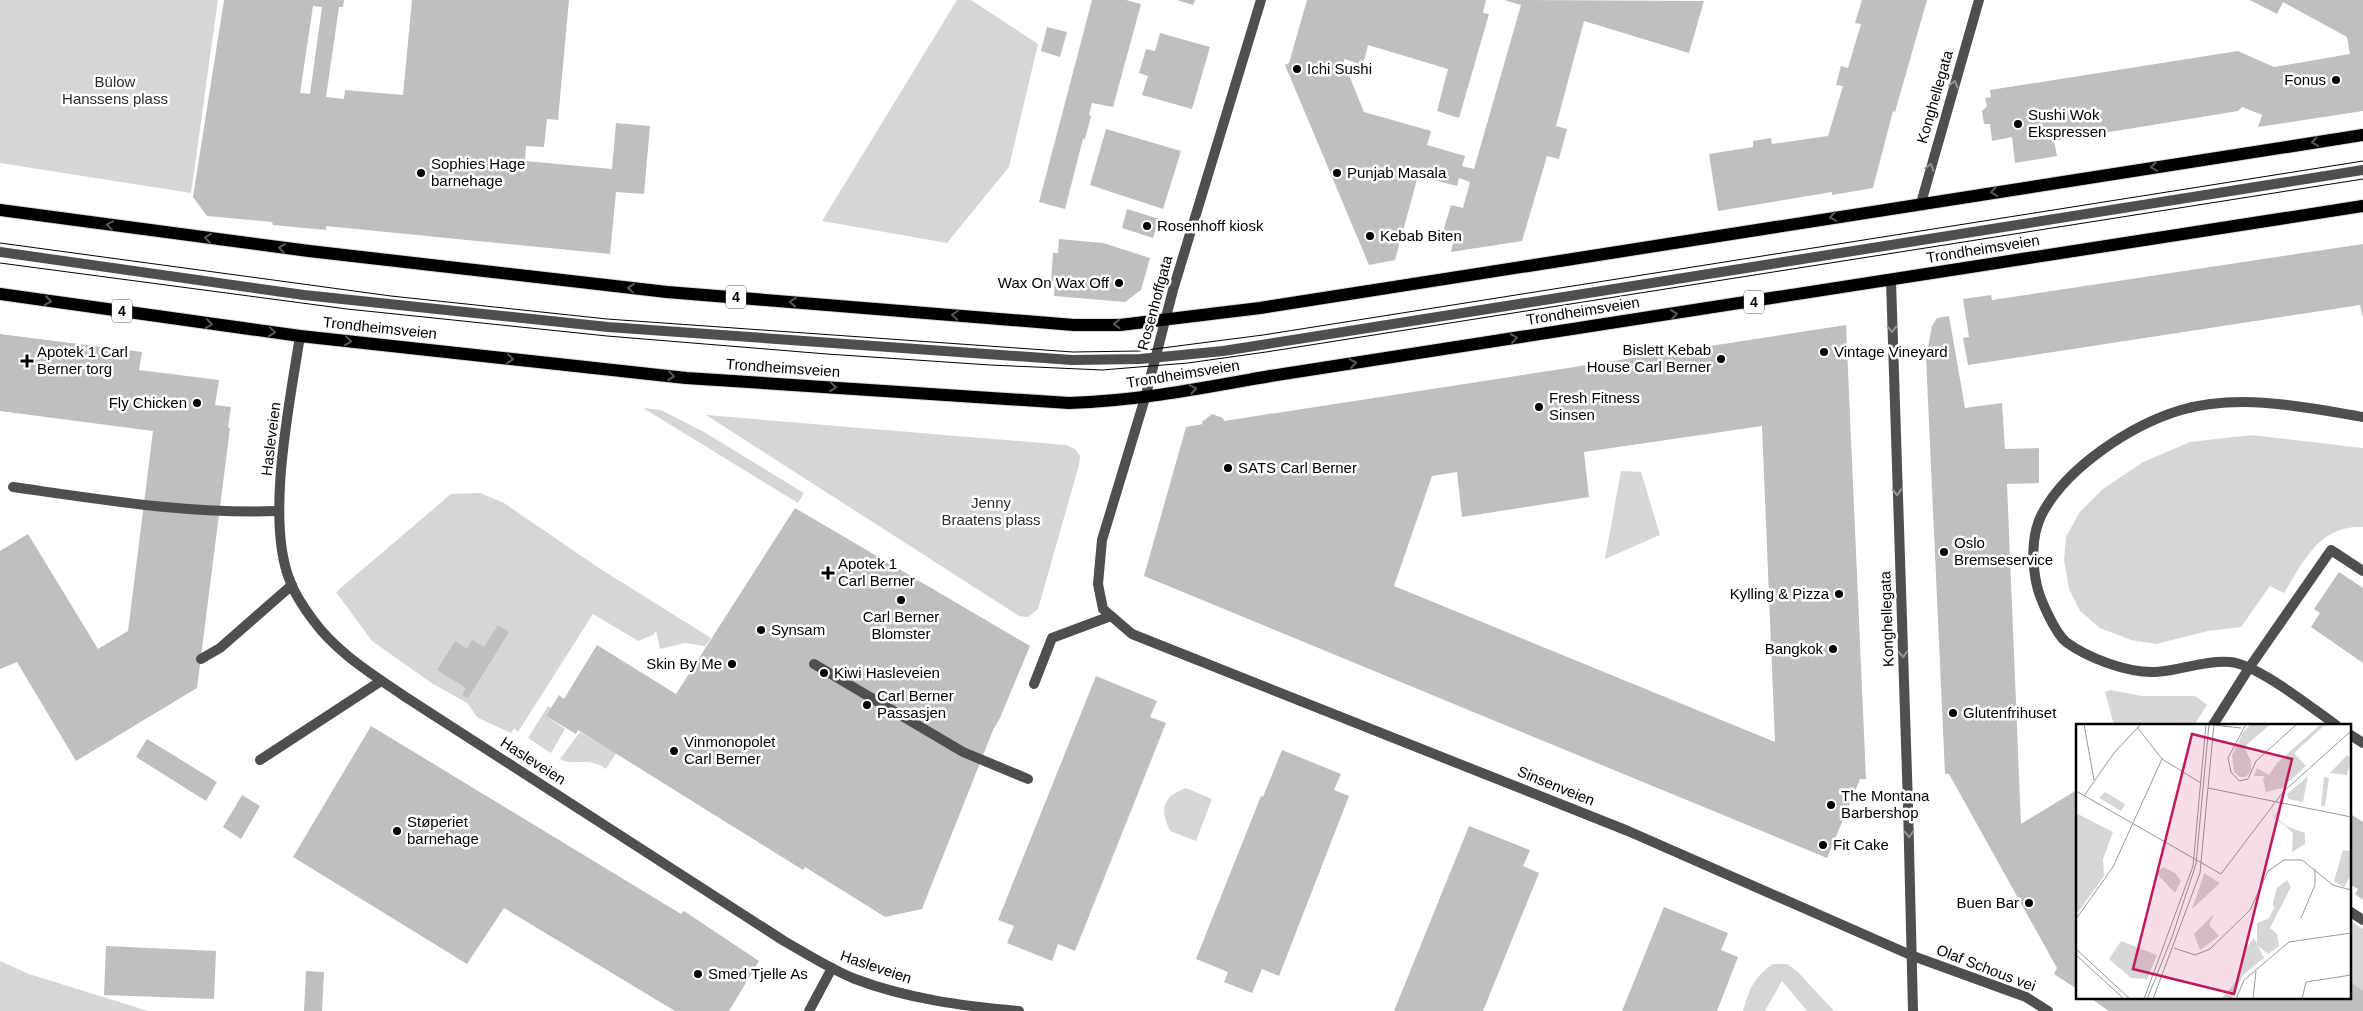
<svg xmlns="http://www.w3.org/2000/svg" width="2363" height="1011" viewBox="0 0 2363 1011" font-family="Helvetica,sans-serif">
<rect width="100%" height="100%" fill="#fff"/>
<!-- green -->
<g fill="#d6d6d6">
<polygon points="0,0 218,0 191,193 0,163"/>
<polygon points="957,0 971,0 1038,44 1009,167 947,243 822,221"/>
<polygon points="643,408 661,410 704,432 804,493 798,503"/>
<polygon points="706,415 1066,445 1075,449 1080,456 1079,465 1038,609 1028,617 1019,616"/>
<path d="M 2252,435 L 2363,448 L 2363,527 C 2319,525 2304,561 2284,593 L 2270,586 L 2241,627 L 2208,631 L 2156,644 L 2131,640 L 2100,628 L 2080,611 L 2069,589 L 2064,560 L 2066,537 L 2079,513 L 2103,489 L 2143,462 L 2190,442 Z"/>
<polygon points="1621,471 1641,472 1660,535 1605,559"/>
<polygon points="480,493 504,503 599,568 711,638 705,646 685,643 660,649 656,631 653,635 638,641 593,614 518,732 514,728 511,733 478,718 467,703 433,684 372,641 336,592 451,494"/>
<polygon points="2110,690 2142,696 2195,696 2207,705 2194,725 2114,725 2105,692"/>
<polygon points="548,706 551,708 546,716 565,729 551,753 528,738"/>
<path d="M 580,732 L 616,753 L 606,769 C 587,756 576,767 560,759 Z"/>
<path d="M 1186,788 L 1212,799 L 1196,841 L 1170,831 C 1159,808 1163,797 1186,788 Z"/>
<polygon points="2349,919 2363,929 2363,1011 2349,997"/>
<polygon points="0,961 29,974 148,1011 0,1011"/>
<path d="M 1773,964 L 1787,964 L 1798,972 L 1834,1011 L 1807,1011 L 1782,981 L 1765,1011 L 1743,1011 C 1750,988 1753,978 1773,964 Z"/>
</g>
<!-- building -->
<g fill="#bfbfbf" fill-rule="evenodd">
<path d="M 224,0 L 344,0 L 343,7 L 339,7 L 326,97 L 344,99 L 345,90 L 403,95 L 412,0 L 569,0 L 558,120 L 547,119 L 544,147 L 526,146 L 525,161 L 612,169 L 616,123 L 650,126 L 644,194 L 616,192 L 610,254 L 326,226 L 326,230 L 273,225 L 272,222 L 207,216 L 193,197 ZM 313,6 L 322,7 L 310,94 L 300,93 Z"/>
<polygon points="1092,0 1126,0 1141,4 1113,107 1092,103 1089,115 1091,116 1085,139 1083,139 1065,209 1039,202"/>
<polygon points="1177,0 1195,0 1193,5"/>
<polygon points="1307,0 1486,0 1483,13 1489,14 1459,118 1437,111 1448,69 1368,45 1363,65 1344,59 1344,63 1364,112 1431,131 1427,145 1465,156 1462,166 1474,169 1521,5 1504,0 1704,1 1689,53 1584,21 1556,126 1567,129 1559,159 1547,156 1522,241 1451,252 1455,235 1443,232 1451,205 1463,208 1470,182 1459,178 1457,186 1418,176 1395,260 1369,265 1285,65 1289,63"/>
<polygon points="1862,0 1927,0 1895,112 1893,111 1873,188 1832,195 1832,192 1718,211 1709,154 1753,147 1753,141 1771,138 1772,144 1828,136 1843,86 1836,85 1841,66 1848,68 1861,24 1855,23"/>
<polygon points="2250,0 2363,0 2363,111 2258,127 2262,115 2242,107 2238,111 2054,141 2057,156 2015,163 2012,137 1992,141 1990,124 1984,124 1982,111 1987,106 1985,98 1991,97 1990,90 2238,51 2274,67 2350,54 2347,37 2292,7 2283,2 2277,14"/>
<polygon points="1047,27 1067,32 1060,57 1041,51"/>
<polygon points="1160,33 1210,47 1192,109 1142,95 1148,76 1139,73 1146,49 1155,51"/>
<polygon points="1106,129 1181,151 1163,209 1090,185"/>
<polygon points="1127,209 1159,219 1153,238 1122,228"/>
<polygon points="1059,239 1103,243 1150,258 1141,290 1125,302 1054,296 1055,281 1051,281 1053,253 1058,253"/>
<polygon points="2363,244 2363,318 2360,305 1968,365 1963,338 1969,337 1963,299 1991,295 1992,300"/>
<polygon points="1949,316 1965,408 2002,403 2005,449 2039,448 2039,483 2007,484 2021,824 2077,790 2077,989 2054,974 2057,968 1949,774 1945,774 1926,357 1932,326 1937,318"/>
<path d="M 1846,325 L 1866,779 L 1860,779 L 1827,858 L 1144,576 L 1186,427 L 1203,424 L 1202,422 L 1212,414 L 1223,418 L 1224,421 ZM 1762,426 L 1775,742 L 1394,586 L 1432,476 L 1457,472 L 1462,517 L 1589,497 L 1584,452 Z"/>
<polygon points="0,334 142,352 139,370 219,380 215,405 231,407 228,427 230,428 197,688 76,761 17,662 0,669 0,551 28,534 98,649 128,631 153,431 0,411"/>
<polygon points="795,508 1030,646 1000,718 993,730 922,909 885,917 805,867 803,870 578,730 576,734 546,716 559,695 564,699 597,645 676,694"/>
<polygon points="2339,572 2363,588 2363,663 2311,627 2320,613 2314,609"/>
<polygon points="498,625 509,632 468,698 462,695 466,688 437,670 455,641 467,649 472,640 484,647"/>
<polygon points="1096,676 1157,701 1150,717 1166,723 1075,951 1058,944 1052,961 1007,943 1014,926 998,920"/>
<polygon points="371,726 681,914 684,911 759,961 729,1011 675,1011 504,908 467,964 293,857"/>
<polygon points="147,739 217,782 206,801 136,757"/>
<polygon points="1282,750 1341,774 1334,790 1349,796 1279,976 1262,969 1252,993 1224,982 1228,972 1196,959 1261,796 1263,797"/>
<polygon points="242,795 260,806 241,839 223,827"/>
<polygon points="2349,813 2363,822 2363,900 2355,894 2358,889 2349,884"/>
<polygon points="1469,826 1530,850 1523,866 1539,873 1483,1011 1394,1011"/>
<polygon points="1664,907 1728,933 1721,950 1738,957 1717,1011 1622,1011"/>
<polygon points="106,946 216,951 214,999 104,995"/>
<polygon points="306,971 324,972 322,1011 304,1011"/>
<polygon points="2349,981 2363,991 2363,1011 2109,1011 2089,997 2349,997"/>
</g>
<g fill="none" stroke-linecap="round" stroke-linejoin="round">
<!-- primary casing -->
<g stroke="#dbdbdb" stroke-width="14">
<g id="primary">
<polyline points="0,210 309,251 667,292 1074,325 1120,325 1260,308 2363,135"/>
<path d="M 0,294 L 300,336 L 686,378 L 1069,403 C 1137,401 1203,388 1270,376 L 2363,206"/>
</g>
</g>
<!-- service -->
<g stroke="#4f4f4f" stroke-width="10">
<polyline points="0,252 304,295 608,327 1072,360 1140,359 1223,351 2363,170"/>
<path d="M 13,487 C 104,500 187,514 279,511"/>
<polyline points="201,659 220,648 292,585"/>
<polyline points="814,664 963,752 1028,779"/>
<polyline points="1034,684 1052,638 1111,616"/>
<polyline points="2213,725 2249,668 2331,550 2363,571"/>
<polyline points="260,760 381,681"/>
<polyline points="2349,911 2363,920"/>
<polyline points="809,1011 832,968"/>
</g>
<!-- minor -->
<g stroke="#4f4f4f" stroke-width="10">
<polyline points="1261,0 1173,290 1145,398 1102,540 1098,584 1103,609 1132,634 1628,831 1913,956 2026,997 2048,1011"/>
<polyline points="1921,203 1979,0"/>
<polyline points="1891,281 1908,805 1913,1011"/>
<path d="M 2336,725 C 2312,708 2257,664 2230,662 C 2204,660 2180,671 2155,672 C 2127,673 2088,658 2066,642 C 2055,633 2040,599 2037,586 C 2032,564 2031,537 2041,516 C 2065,468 2131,425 2181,410 C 2240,393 2304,407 2363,417"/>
<polyline points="2349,734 2363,743"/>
</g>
<!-- tertiary -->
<path stroke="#4f4f4f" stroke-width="10" d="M 300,336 C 290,401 265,520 290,581 C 295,595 304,608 313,620 C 336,652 372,674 404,696 L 784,941 C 807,954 830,969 855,979 C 908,999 963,1006 1019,1011"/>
<!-- primary -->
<use href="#primary" stroke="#000" stroke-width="12"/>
<!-- tram -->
<g stroke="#000" stroke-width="1">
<polyline points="0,243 391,296 607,319 1073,352 1139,351 1263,335 2363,161"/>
<polyline points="0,263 347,309 607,336 827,354 990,365 1102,370 1188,363 1266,352 2363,179"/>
</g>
</g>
<!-- one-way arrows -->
<defs><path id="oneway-chevron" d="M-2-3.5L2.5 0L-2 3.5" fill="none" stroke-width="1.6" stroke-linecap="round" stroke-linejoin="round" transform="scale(1.25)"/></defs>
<g stroke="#959595">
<use href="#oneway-chevron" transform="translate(1954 84) rotate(-74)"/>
<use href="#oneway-chevron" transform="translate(1930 167) rotate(-74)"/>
<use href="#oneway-chevron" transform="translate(1892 329) rotate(88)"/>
<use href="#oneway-chevron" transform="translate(1897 492) rotate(88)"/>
<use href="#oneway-chevron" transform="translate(1903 654) rotate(88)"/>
<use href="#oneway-chevron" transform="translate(1909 834) rotate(88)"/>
</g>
<g stroke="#595959">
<use href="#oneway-chevron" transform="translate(2315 142) rotate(171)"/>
<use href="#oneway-chevron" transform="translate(2154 167) rotate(171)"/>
<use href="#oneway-chevron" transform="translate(1994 192) rotate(171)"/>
<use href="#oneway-chevron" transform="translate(1833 217) rotate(171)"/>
<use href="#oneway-chevron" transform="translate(110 225) rotate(-172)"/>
<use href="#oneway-chevron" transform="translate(208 238) rotate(-173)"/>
<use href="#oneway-chevron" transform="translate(282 248) rotate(-173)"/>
<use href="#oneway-chevron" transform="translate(631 288) rotate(-174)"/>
<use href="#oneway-chevron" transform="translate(48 301) rotate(8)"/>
<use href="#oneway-chevron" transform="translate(793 302) rotate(-175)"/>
<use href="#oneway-chevron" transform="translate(1674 314) rotate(-9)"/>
<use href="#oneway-chevron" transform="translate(955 315) rotate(-175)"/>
<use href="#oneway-chevron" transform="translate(209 324) rotate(8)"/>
<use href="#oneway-chevron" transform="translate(1117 324) rotate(178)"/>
<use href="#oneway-chevron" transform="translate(272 332) rotate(7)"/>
<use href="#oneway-chevron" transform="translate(1514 338) rotate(-9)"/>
<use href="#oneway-chevron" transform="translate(348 341) rotate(6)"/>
<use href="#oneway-chevron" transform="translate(510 359) rotate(6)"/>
<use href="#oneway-chevron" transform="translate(1353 363) rotate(-9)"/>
<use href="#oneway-chevron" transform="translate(671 376) rotate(6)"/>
<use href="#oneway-chevron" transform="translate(833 387) rotate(4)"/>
<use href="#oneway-chevron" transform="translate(1193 389) rotate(-10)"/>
</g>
<!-- markers -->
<g fill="#000" stroke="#fff" stroke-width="2">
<circle cx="1297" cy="69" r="5"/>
<circle cx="2336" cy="80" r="5"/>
<circle cx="2018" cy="124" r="5"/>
<circle cx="421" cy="173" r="5"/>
<circle cx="1337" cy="173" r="5"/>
<circle cx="1147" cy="226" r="5"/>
<circle cx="1370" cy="236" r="5"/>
<circle cx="1119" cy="283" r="5"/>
<circle cx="1824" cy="352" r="5"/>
<circle cx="1721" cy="359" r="5"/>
<path d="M24.5 353.5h5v5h5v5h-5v5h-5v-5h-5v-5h5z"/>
<circle cx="197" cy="403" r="5"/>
<circle cx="1539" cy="407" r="5"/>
<circle cx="1228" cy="468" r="5"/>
<circle cx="1944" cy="552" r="5"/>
<path d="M825.5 565.5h5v5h5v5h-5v5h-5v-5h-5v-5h5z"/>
<circle cx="1839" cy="594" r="5"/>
<circle cx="901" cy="600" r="5"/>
<circle cx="761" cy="630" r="5"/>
<circle cx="1833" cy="649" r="5"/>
<circle cx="732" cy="664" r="5"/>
<circle cx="824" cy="673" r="5"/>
<circle cx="867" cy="705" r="5"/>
<circle cx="1953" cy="713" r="5"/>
<circle cx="674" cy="751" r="5"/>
<circle cx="1831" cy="805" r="5"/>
<circle cx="397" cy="831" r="5"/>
<circle cx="1823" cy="845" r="5"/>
<circle cx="2029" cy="903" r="5"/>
<circle cx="698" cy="974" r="5"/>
</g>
<g text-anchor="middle" stroke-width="5" stroke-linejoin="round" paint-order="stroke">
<!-- shield labels -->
<g fill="#fff" stroke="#4c4c4c" stroke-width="1">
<rect x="726" y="285.5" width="20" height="23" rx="4"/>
<rect x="1744" y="290.5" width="20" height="23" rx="4"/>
<rect x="112" y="299.5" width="20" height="23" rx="4"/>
</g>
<g font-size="14" font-weight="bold" fill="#000">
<text x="736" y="302">4</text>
<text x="1754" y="307">4</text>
<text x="122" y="316">4</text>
</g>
<!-- poi labels -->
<g font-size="15" fill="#000" stroke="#fff" text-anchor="start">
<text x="1307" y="74">Ichi Sushi</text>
<text x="2326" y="85" text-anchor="end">Fonus</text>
<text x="2028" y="120">Sushi Wok<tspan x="2028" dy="17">Ekspressen</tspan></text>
<text x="431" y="169">Sophies Hage<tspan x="431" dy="17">barnehage</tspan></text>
<text x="1347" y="178">Punjab Masala</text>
<text x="1157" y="231">Rosenhoff kiosk</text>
<text x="1380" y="241">Kebab Biten</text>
<text x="1109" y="288" text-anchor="end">Wax On Wax Off</text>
<text x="1711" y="355" text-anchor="end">Bislett Kebab<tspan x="1711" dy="17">House Carl Berner</tspan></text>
<text x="37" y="357">Apotek 1 Carl<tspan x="37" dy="17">Berner torg</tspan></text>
<text x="1834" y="357">Vintage Vineyard</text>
<text x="1549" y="403">Fresh Fitness<tspan x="1549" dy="17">Sinsen</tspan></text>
<text x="187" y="408" text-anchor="end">Fly Chicken</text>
<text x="1238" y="473">SATS Carl Berner</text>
<text x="1954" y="548">Oslo<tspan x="1954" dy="17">Bremseservice</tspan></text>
<text x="838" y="569">Apotek 1<tspan x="838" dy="17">Carl Berner</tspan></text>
<text x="1829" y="599" text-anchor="end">Kylling &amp; Pizza</text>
<text x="901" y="622" text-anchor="middle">Carl Berner<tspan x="901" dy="17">Blomster</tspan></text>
<text x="771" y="635">Synsam</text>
<text x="1823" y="654" text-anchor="end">Bangkok</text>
<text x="722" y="669" text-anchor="end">Skin By Me</text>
<text x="834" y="678">Kiwi Hasleveien</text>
<text x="877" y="701">Carl Berner<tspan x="877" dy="17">Passasjen</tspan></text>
<text x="1963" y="718">Glutenfrihuset</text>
<text x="684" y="747">Vinmonopolet<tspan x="684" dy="17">Carl Berner</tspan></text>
<text x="1841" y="801">The Montana<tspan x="1841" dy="17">Barbershop</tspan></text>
<text x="407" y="827">Støperiet<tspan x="407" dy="17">barnehage</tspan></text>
<text x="1833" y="850">Fit Cake</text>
<text x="2019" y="908" text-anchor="end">Buen Bar</text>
<text x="708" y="979">Smed Tjelle As</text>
</g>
<!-- park labels -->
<g font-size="15" fill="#2d2d2d" stroke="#fff">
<text x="115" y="87">Bülow<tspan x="115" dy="17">Hanssens plass</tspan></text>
<text x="991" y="508">Jenny<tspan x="991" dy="17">Braatens plass</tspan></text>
</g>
<!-- street labels -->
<g font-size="15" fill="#000" stroke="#fff">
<text transform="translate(1935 97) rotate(-74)" y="5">Konghellegata</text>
<text transform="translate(1983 249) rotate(-9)" y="5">Trondheimsveien</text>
<text transform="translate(1155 303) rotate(-75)" y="5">Rosenhoffgata</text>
<text transform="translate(1583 311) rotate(-9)" y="5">Trondheimsveien</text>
<text transform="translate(380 328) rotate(6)" y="5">Trondheimsveien</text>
<text transform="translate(783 368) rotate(4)" y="5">Trondheimsveien</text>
<text transform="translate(1183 374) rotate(-9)" y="5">Trondheimsveien</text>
<text transform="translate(271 439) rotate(-83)" y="5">Hasleveien</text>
<text transform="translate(1887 619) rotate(-92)" y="5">Konghellegata</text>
<text transform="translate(533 761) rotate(33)" y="5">Hasleveien</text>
<text transform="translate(1556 786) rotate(22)" y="5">Sinsenveien</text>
<text transform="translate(876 967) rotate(19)" y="5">Hasleveien</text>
<text transform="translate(1986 968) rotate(21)" y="5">Olaf Schous vei</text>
</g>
</g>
<!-- overview -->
<g transform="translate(2076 724)">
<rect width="275" height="275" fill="#fff"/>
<path d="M 175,0 L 195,0 L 168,23 L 175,37 L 175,46 L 170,53 L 164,53 L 158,48 L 156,31 L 167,8 ZM 245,0 L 250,0 L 218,29 L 230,42 L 206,64 L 190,68 L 187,56 L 189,52 L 178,52 L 181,44 L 193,51 L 201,39 ZM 271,31 L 275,35 L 271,51 L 254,49 ZM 232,52 L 227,78 L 212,75 L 211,70 ZM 248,53 L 253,54 L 249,82 L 245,82 ZM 29,68 L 49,80 L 45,87 L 23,74 ZM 204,87 L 199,92 L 210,102 L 229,109 L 229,120 L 216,128 L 217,109 L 197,92 ZM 0,89 L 37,108 L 27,135 L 28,152 L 0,191 ZM 267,126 L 275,127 L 275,151 L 268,163 L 258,157 ZM 87,143 L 99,149 L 105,157 L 99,169 L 80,149 ZM 128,149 L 144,159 L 116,185 L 128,150 ZM 211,156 L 215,163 L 194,204 L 201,210 L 203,222 L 192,230 L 181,221 L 181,199 L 193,194 L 199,182 L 197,183 L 197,178 L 201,164 ZM 138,190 L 133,201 L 143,212 L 124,226 L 118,210 ZM 178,214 L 188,234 L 167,251 L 156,275 L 145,275 L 163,254 L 170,224 ZM 45,217 L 81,231 L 71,255 L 55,254 L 33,235 Z" fill="#d6d6d6"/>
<path fill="none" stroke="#999" stroke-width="1" d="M 8,0 L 18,56M 170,0 L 152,34 L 155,48 L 163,57 L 172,55 L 180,37 L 221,0M 137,1 L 165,4M 61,3 L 86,35 L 125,59M 132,64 L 275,93M 0,67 L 145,150 L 207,68 L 275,7M 8,72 L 38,29 L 65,0M 225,194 L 239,161 L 239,145M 0,195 L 37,143 L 86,35M 98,224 L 119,231 L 134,225 L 174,186 L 192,147 L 208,136 L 226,136 L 257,161 L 275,166M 0,225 L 54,275M 0,231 L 48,275M 68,275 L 117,142 L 130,0M 71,275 L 96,213 L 120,140 L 133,0M 77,275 L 124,149 L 138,0M 160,275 L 168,256 L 213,218 L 275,209M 177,275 L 180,247M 226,275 L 230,258 L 275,251"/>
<path fill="#c2185b" fill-opacity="0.15" stroke="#c2185b" stroke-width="2.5" d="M 116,10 L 216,35 L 158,270 L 57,245 Z"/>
<rect width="275" height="275" fill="none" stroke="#000" stroke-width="2.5"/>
</g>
</svg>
